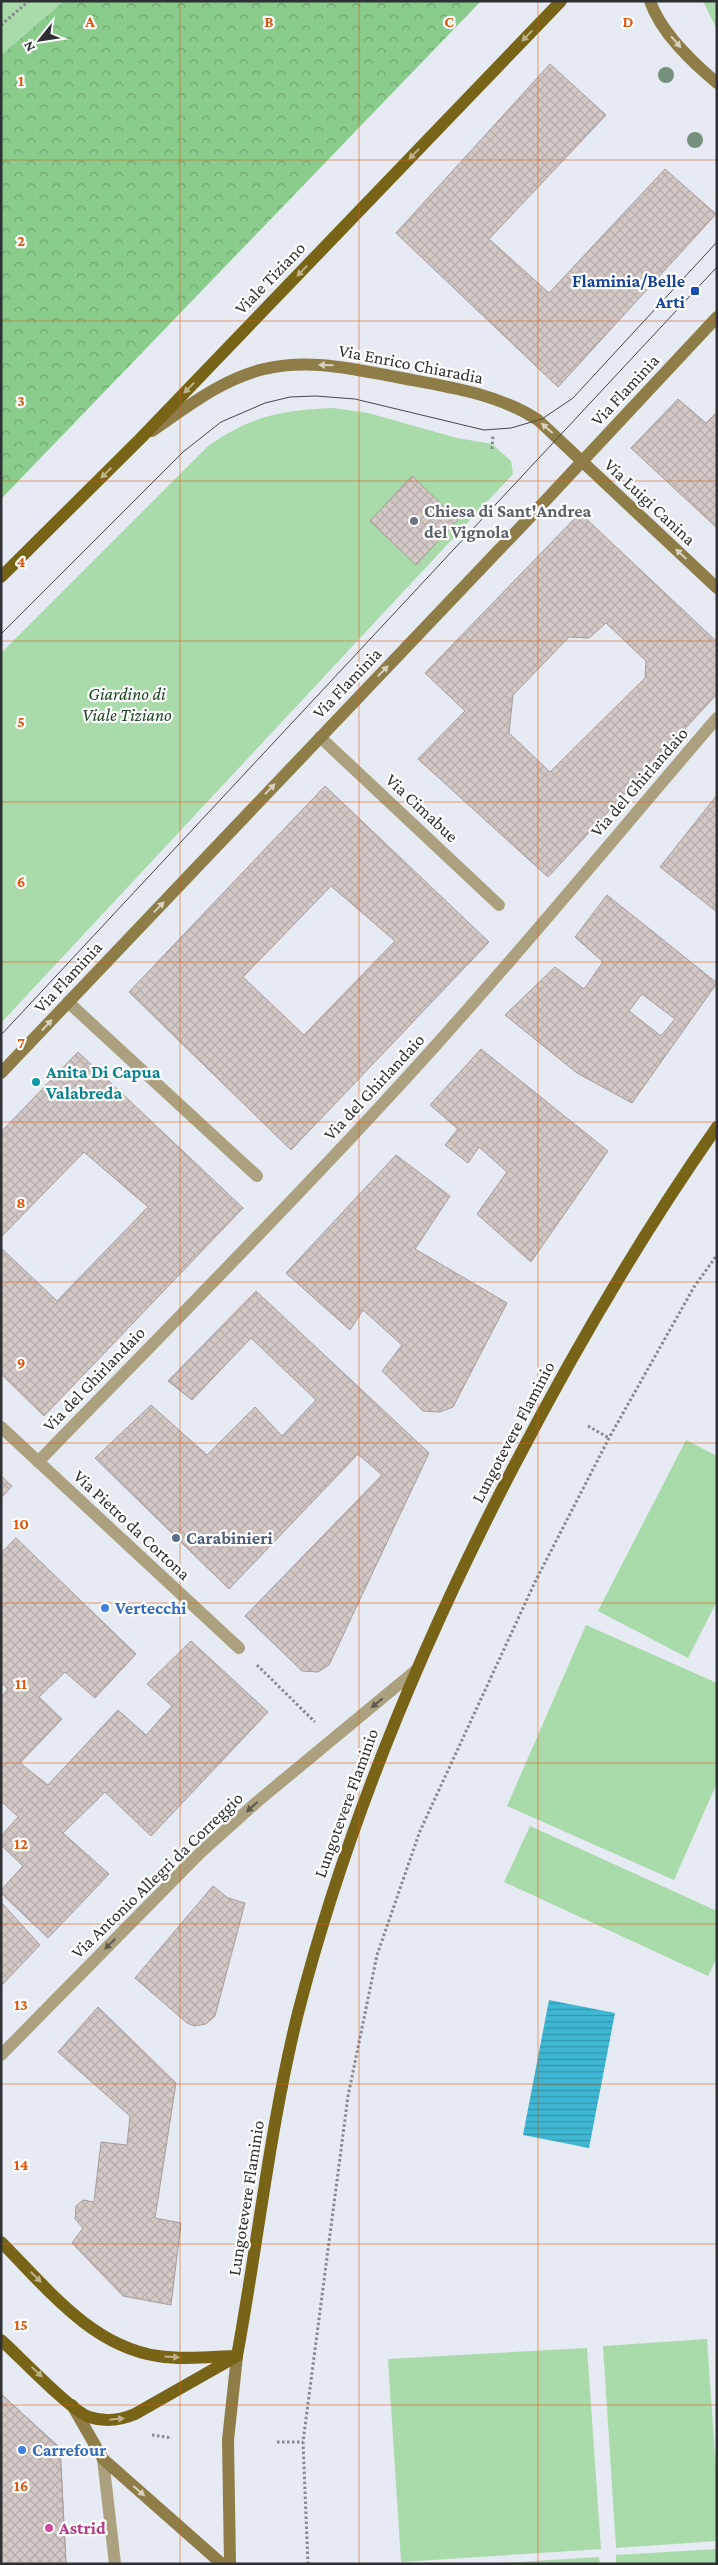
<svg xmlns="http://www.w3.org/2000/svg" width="718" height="2565" viewBox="0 0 718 2565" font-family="'Crimson Pro',serif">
<defs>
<pattern id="forest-crowns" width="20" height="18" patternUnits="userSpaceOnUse" patternTransform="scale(1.25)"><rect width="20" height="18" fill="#8acc8c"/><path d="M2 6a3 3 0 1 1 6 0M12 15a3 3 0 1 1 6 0" fill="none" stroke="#71a673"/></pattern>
<pattern id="water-rules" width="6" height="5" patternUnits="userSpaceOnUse" patternTransform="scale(1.25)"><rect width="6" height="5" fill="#3eb7d3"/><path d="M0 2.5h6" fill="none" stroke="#3495ac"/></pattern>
<pattern id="building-cross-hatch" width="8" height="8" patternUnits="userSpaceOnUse" patternTransform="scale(1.25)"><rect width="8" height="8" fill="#d2c8c5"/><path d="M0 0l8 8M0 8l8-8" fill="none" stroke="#b5acaa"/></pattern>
</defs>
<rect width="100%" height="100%" fill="#e6eaf2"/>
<!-- green -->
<g fill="#a9daaa">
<polygon points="1,1 64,1 1,55"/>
<polygon points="703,1 717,1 717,30"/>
<path d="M 334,408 L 368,413 L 457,438 L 492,444 L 511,461 L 513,474 L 1,1023 L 1,653 L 207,447 C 250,416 282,410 334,408 Z"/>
<polygon points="686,1440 717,1456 717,1601 688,1658 598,1611"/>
<polygon points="586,1625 717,1683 717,1783 674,1880 507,1806"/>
<polygon points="530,1826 717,1911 717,1957 708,1976 504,1882"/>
<polygon points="707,2339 717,2484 717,2541 616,2548 603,2346"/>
<polygon points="587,2348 601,2549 401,2562 388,2359"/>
<polygon points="717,2549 717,2564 616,2564 616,2555"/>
<polygon points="599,2557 600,2564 487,2564 502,2563"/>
</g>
<!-- forest -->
<polygon fill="url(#forest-crowns)" points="64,1 481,1 1,499 1,55"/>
<!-- water -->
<polygon fill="url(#water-rules)" points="549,2000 615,2013 589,2148 523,2135"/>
<!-- building -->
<g fill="url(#building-cross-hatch)" stroke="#a79d9b" fill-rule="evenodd">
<polygon points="550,64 606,115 489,239 549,293 665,169 716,214 558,387 396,233"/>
<polygon points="678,399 706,423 717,412 717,528 631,448"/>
<polygon points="412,476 458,520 416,565 370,521"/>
<path d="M 580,513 L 717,642 L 717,694 L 548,877 L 418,759 L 465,711 L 425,673 ZM 606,623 L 646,661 L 645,678 L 550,772 L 509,733 L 513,695 L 569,637 L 589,638 Z"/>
<path d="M 325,786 L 489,942 L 291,1150 L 129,992 ZM 331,886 L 395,941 L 304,1035 L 243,977 Z"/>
<polygon points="717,795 717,912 660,867"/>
<path d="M 607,895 L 717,983 L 632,1103 L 577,1073 L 505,1015 L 555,967 L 584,989 L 603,962 L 575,937 ZM 642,994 L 675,1019 L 661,1036 L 629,1011 Z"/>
<polygon points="481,1049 608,1151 531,1262 477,1214 507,1172 479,1147 468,1163 445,1145 458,1129 430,1105"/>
<polygon points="78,1052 243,1208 44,1416 1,1374 1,1248 57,1301 148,1207 84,1152 1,1237 1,1132"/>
<polygon points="396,1155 450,1196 415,1249 507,1303 453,1407 440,1412 423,1411 382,1371 402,1345 363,1310 350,1330 286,1273"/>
<polygon points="256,1291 429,1453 329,1665 318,1672 302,1671 245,1616 382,1475 358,1454 229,1589 95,1458 151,1405 207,1455 255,1407 282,1436 316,1400 251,1338 192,1400 168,1381"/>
<polygon points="1,1476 12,1486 1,1498"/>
<polygon points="16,1538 136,1654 95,1698 65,1672 39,1697 62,1719 20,1763 48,1785 118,1710 146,1735 172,1706 147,1684 191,1641 268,1712 151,1836 105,1792 63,1833 109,1874 48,1938 1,1893 1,1890 23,1866 1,1845 1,1836 18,1817 1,1801 1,1697 8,1689 1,1683 1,1553"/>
<polygon points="213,1886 228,1898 245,1903 215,2016 206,2024 194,2026 187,2023 135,1978"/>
<polygon points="1,1902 40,1945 1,1986"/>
<polygon points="98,2007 176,2083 155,2218 181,2223 171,2305 123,2296 72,2243 83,2228 75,2219 76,2206 83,2200 94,2202 101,2142 127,2145 130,2116 58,2052"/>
<polygon points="1,2394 60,2448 66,2564 1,2564"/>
<polygon points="1,2394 60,2448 66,2564 1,2564"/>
</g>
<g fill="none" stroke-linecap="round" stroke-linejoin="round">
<!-- path -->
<g stroke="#85888d" stroke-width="3" stroke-dasharray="2.5 2.5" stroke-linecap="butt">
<polyline points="1,25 29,1"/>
<polyline points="492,449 493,435"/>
<polyline points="588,1426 609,1438"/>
<polyline points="257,1665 315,1722"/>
<polyline points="152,2435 172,2438"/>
<polyline points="277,2442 303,2442"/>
<polyline points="308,2564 303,2442 348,2096 377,1955 420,1831 535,1582 609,1438 694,1287 717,1255"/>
</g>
<!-- street -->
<g stroke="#aca17e" stroke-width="12">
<polyline points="320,737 499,905"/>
<polyline points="68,1002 257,1176"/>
<polyline points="1,1427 239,1648"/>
<path d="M 38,1462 C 154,1342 272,1224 385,1101 C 500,977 607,846 717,718"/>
<polyline points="1,2055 200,1853 258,1801 415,1671"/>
<polyline points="103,2459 115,2564"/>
</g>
<!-- secondary -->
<g stroke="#8e7d47" stroke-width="12">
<path d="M 650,1 C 661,33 692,62 717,83"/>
<path d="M 152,431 C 187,407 222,379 264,369 C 309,358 353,369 396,377 C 444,386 497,393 538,420 L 717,588"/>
<polyline points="1,1073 533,514 717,317"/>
<polyline points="72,2405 103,2459 222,2564"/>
<polyline points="230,2564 228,2440 237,2356"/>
</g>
<!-- primary -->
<g stroke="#786417" stroke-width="12">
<polyline points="1,577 141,438 561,1"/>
<path d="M 1,2242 C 47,2288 91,2346 158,2356 C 183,2360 209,2357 234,2356"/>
<path d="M 1,2340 C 19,2356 70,2410 89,2417 C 104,2422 121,2420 135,2414 L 237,2356"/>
<path d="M 237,2356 C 258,2242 270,2126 298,2013 C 347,1822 423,1641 514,1466 C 575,1349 641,1235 717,1127"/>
</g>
<!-- tram -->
<g stroke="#45464a" stroke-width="1">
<polyline points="1,634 183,452 221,422 265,403 290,397 316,396 355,399 484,430 511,428 542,419 573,398 717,242"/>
<polyline points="1,1035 717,267"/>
</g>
</g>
<!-- trees -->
<g fill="#75907d">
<circle cx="666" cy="75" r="8"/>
<circle cx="695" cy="140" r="8"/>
</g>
<!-- one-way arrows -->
<defs><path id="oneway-solid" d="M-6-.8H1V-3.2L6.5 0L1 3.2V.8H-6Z" transform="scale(1.25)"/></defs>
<g fill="#bcb28b">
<use href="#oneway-solid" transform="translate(527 36) rotate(134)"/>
<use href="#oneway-solid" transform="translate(414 154) rotate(134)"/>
<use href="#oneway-solid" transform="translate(302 271) rotate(134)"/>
<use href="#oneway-solid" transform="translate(189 388) rotate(134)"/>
<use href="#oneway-solid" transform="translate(106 473) rotate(135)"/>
<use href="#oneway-solid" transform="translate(36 2277) rotate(45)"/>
<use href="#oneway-solid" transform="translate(172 2357) rotate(4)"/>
<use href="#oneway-solid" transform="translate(37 2372) rotate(43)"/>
<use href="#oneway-solid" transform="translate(117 2419) rotate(-6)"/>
</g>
<g fill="#d7d2bf">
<use href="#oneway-solid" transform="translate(676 42) rotate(49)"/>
<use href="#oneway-solid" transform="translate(326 365) rotate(-178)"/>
<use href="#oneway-solid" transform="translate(547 428) rotate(-139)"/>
<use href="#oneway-solid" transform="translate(681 554) rotate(-137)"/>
<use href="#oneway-solid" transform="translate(383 671) rotate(-46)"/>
<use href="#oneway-solid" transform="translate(270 789) rotate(-46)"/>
<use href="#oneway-solid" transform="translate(159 907) rotate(-46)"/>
<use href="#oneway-solid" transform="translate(47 1025) rotate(-47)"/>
<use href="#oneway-solid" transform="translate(139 2491) rotate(41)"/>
</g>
<g fill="#5b584d">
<use href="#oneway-solid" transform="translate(377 1703) rotate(140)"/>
<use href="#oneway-solid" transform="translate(252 1807) rotate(138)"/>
<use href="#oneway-solid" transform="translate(110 1944) rotate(135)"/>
</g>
<!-- grid -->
<path fill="none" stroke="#df570e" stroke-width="1" stroke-opacity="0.55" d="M 180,1 L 180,2564M 359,1 L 359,2564M 538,1 L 538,2564M 1,160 L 717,160M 1,321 L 717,321M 1,481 L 717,481M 1,641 L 717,641M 1,802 L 717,802M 1,962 L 717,962M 1,1122 L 717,1122M 1,1282 L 717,1282M 1,1443 L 717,1443M 1,1603 L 717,1603M 1,1763 L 717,1763M 1,1924 L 717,1924M 1,2084 L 717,2084M 1,2244 L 717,2244M 1,2405 L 717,2405"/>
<!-- markers -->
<rect fill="#1a4fb4" stroke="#fff" stroke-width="2" x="690" y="286" width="10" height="10" rx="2.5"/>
<circle fill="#6b7280" stroke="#fff" stroke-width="2" cx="414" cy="521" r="5"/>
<circle fill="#0f9aa8" stroke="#fff" stroke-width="2" cx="36" cy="1082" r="5"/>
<circle fill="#5c6f8a" stroke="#fff" stroke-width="2" cx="176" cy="1538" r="5"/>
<g fill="#3f7fe0" stroke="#fff" stroke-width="2">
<circle cx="105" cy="1608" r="5"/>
<circle cx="22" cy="2450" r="5"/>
</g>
<circle fill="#d1479c" stroke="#fff" stroke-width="2" cx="49" cy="2528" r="5"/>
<g text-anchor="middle" stroke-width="4.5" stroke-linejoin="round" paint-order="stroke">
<!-- street labels -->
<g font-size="18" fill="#2f3033" stroke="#fff">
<text transform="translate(270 278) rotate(-46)" y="6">Viale Tiziano</text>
<text transform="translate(411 364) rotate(11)" y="6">Via Enrico Chiaradia</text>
<text transform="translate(625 390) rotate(-47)" y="6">Via Flaminia</text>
<text transform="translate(650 502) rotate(43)" y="6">Via Luigi Canina</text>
<text transform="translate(347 683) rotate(-46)" y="6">Via Flaminia</text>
<text transform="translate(639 782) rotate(-49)" y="6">Via del Ghirlandaio</text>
<text transform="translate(422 808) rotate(43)" y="6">Via Cimabue</text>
<text transform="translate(68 977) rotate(-47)" y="6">Via Flaminia</text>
<text transform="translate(374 1087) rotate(-47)" y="6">Via del Ghirlandaio</text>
<text transform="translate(94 1379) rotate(-46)" y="6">Via del Ghirlandaio</text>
<text transform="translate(513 1432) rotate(-62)" y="6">Lungotevere Flaminio</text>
<text transform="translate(132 1525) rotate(43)" y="6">Via Pietro da Cortona</text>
<text transform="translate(346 1803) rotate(-70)" y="6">Lungotevere Flaminio</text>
<text transform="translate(157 1875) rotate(-44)" y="6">Via Antonio Allegri da Correggio</text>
<text transform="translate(246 2198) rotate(-81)" y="6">Lungotevere Flaminio</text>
</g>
<!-- transit labels -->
<g font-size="18" font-weight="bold" fill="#164399" stroke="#fff" text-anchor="end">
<text x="685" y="287">Flaminia/Belle<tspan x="685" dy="21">Arti</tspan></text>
</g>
<!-- worship labels -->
<g font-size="18" font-weight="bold" fill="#5b616d" stroke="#fff" text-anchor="start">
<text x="424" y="517">Chiesa di Sant'Andrea<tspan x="424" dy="21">del Vignola</tspan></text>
</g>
<!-- park labels -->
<g font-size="18" font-style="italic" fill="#18461d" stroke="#fff">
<text x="127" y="700">Giardino di<tspan x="127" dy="21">Viale Tiziano</tspan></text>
</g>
<!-- culture labels -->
<g font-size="18" font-weight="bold" fill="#0d838f" stroke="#fff" text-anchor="start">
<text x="46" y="1078">Anita Di Capua<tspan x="46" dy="21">Valabreda</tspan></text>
</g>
<!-- service labels -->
<g font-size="18" font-weight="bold" fill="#4e5e75" stroke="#fff" text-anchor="start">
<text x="186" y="1544">Carabinieri</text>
</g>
<!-- shop labels -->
<g font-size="18" font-weight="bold" fill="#366cbe" stroke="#fff" text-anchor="start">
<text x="115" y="1614">Vertecchi</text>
<text x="32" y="2456">Carrefour</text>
</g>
<!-- hotel labels -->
<g font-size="18" font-weight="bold" fill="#b23c85" stroke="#fff" text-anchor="start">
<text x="59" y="2534">Astrid</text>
</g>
</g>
<g font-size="16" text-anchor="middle" font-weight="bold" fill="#df570e" stroke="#fff" stroke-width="4.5" stroke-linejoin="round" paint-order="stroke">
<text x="90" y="27">A</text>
<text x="269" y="27">B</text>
<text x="449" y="27">C</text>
<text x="628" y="27">D</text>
<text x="21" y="86">1</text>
<text x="21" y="246">2</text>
<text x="21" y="406">3</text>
<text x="21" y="567">4</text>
<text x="21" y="727">5</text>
<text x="21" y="887">6</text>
<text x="21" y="1048">7</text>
<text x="21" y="1208">8</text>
<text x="21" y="1368">9</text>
<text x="21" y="1529">10</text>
<text x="21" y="1689">11</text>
<text x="21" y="1849">12</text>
<text x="21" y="2010">13</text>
<text x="21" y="2170">14</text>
<text x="21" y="2330">15</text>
<text x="21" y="2491">16</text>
</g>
<!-- border -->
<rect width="718" height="2565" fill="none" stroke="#2f3033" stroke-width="5"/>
<!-- north arrow -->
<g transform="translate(40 40) rotate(240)" stroke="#ffffff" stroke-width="4" paint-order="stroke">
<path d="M0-4L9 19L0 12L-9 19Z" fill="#2f3033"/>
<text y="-8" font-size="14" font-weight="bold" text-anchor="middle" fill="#2f3033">N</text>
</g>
</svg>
